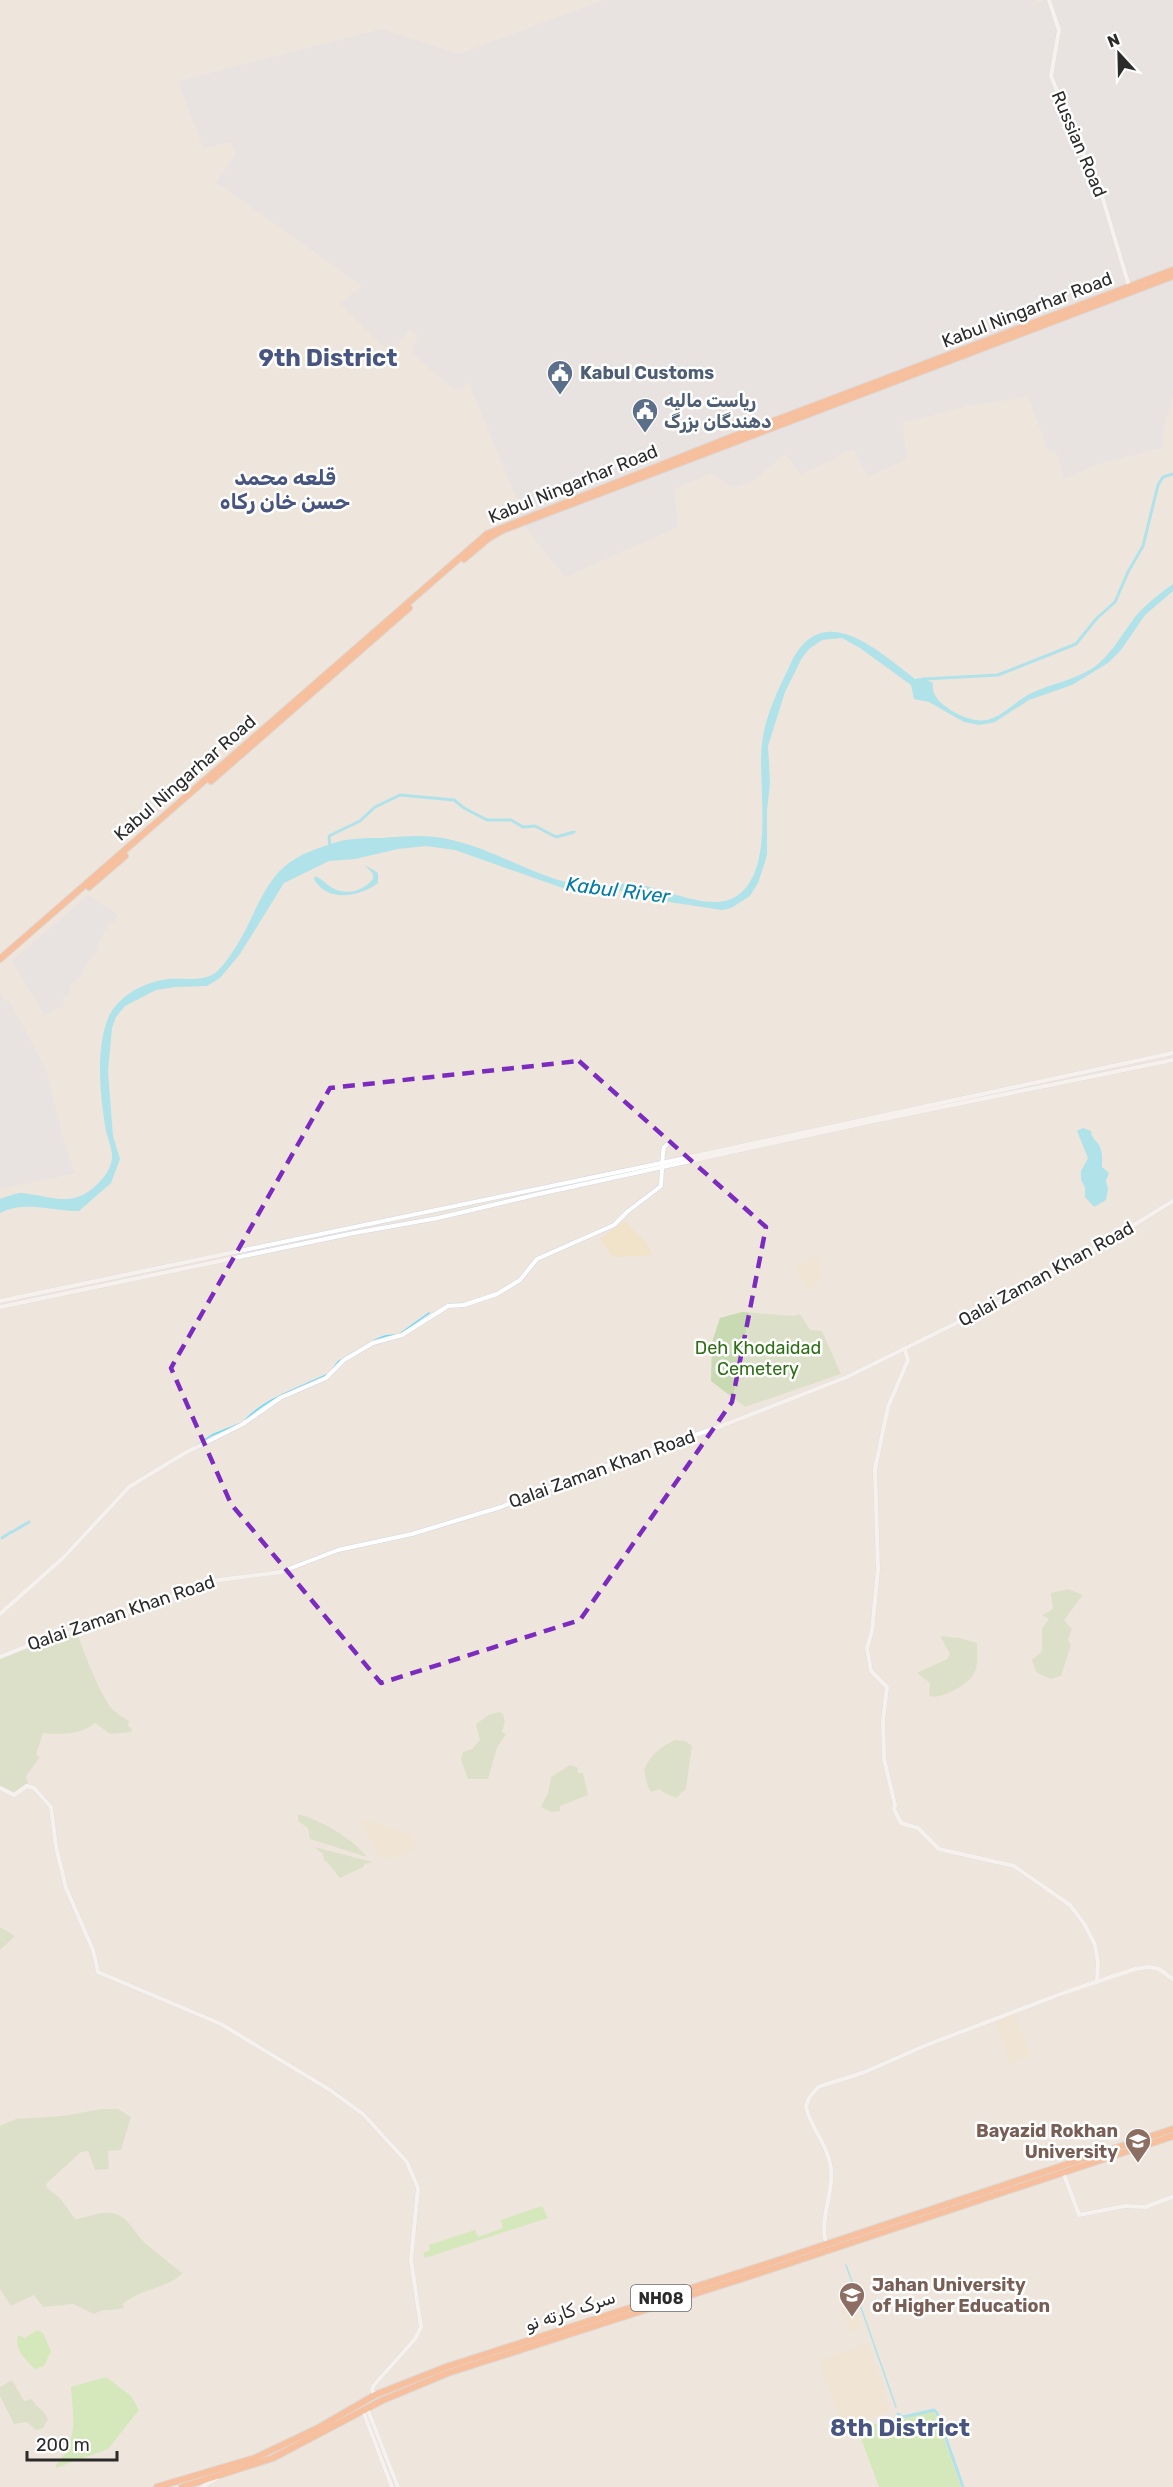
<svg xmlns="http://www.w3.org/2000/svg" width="1173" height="2487" viewBox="0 0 1173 2487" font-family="Rubik,'Noto Sans Arabic',sans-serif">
<rect width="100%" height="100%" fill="#eee5dc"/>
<!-- industrial -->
<g fill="#dfdde6">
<polygon points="603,0 1037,0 1033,2 1034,4 1045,0 1173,0 1173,395 1163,430 1162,448 1095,465 1064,479 1056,451 1049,452 1028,397 968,406 903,423 907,459 868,477 854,449 839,454 836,459 800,474 785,454 752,482 732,488 711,473 674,489 678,527 565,577 517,517 520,507 468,381 463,388 455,390 417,358 413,352 418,335 409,329 392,353 382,345 340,303 362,286 216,182 236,154 231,142 203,148 178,81 382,29 459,54"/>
<polygon points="88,895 117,914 114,922 109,924 98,943 98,950 85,966 81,976 70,986 70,995 63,998 64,1006 44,1015 12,961"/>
<polygon points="0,993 6,1002 9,1000 46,1069 65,1146 75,1173 0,1189"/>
</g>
<!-- education -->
<g fill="#f1e2ca">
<polygon points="624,1221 643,1239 653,1255 618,1257 612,1256 600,1239"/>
<polygon points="817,1254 823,1267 819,1272 823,1277 809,1292 794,1268"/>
<polygon points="357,1817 415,1835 414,1850 405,1852 405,1856 381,1860"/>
<polygon points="1016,2014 1031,2057 1010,2065 995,2021"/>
<polygon points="854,2304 863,2328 850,2333 841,2308"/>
<polygon points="868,2343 891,2411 843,2428 818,2361"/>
</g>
<!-- green -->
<g fill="#b7ea93">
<polygon points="542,2206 549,2220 548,2218 425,2258 423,2253 430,2250 429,2245 475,2230 478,2237 503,2228 501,2220"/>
<path d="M 37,2330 L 43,2333 L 51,2351 L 44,2366 L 35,2369 C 25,2359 14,2350 18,2335 L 25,2338 Z"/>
<path d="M 106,2377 L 131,2396 L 139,2410 L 108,2449 L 56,2468 L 56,2465 C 79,2441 73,2416 71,2387 Z"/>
<polygon points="931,2411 935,2413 961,2487 879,2487 858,2430 898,2416 903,2419"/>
</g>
<!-- cemetery -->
<g fill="#c8dab1">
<polygon points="742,1312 794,1316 800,1314 810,1330 822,1331 841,1374 745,1407 711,1381 712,1342 720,1318"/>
<polygon points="1068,1589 1083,1595 1064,1620 1072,1629 1068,1640 1071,1645 1061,1676 1050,1679 1036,1672 1032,1660 1042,1651 1042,1628 1049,1619 1042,1615 1053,1609 1051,1593"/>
<path d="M 76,1630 C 82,1648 101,1697 113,1710 C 118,1714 124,1718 129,1721 L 128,1726 L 132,1729 L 131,1732 L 110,1734 L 95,1723 C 81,1735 60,1735 43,1733 L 36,1755 L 40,1757 L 26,1776 L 29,1786 L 14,1795 L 0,1788 L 0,1657 Z"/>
<path d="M 940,1636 L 960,1638 L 977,1643 C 977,1654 979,1668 972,1677 C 965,1686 940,1700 929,1696 L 930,1683 L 917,1673 L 947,1659 L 950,1654 Z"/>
<polygon points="499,1712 503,1714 505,1722 502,1732 506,1734 497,1748 488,1779 468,1779 461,1760 463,1752 472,1749 480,1740 476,1724 490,1714"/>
<path d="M 675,1740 L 685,1741 L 692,1746 L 686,1789 L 676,1798 L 662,1792 L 660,1789 L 651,1792 L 648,1787 L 644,1770 C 650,1755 660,1747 675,1740 Z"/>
<polygon points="570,1765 577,1767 578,1773 583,1773 588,1795 560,1806 560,1811 551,1812 541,1807 548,1793 551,1777"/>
<path d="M 298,1814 C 321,1820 352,1838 367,1857 L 310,1839 L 308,1828 L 298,1821 Z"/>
<polygon points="314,1847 373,1862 365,1864 363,1867 340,1878 327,1862 324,1861 323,1854"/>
<polygon points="0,1927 15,1936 0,1950"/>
<path d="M 102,2109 L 118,2109 L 131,2117 L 121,2150 L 108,2151 L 109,2169 L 95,2170 L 88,2151 L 81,2152 L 46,2184 L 47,2188 L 60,2198 L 75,2219 C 87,2218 99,2211 112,2213 C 129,2216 134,2233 146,2244 C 158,2254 170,2263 182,2273 C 172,2287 139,2289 123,2304 L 124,2308 C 114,2311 103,2308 94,2314 L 73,2304 L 43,2307 L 34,2295 L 11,2306 L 0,2289 L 0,2126 L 16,2119 L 62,2116 Z"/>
<path d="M 12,2380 L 24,2401 L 32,2399 C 36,2408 44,2408 48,2420 L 43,2428 L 36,2430 L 27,2422 L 14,2424 L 0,2396 L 0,2387 Z"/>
</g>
<!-- water -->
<g fill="#65ddfa">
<path d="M 1173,584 L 1173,591 L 1145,615 L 1121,650 L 1108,663 L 1072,685 L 1029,700 L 995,722 L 980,725 L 964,722 L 929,702 L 914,699 L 911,685 L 860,648 L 842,638 L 822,640 L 809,649 L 802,658 L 785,692 L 768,746 L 770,783 L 767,811 L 767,854 L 765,862 L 758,883 L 750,896 L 731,908 L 722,910 L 669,902 L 646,894 L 627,891 L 574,892 L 455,850 L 426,846 L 398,849 L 355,859 L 329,861 L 284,883 L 240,954 L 220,978 L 207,986 L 175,987 L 156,990 L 125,1006 L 116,1017 L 112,1028 L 108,1071 L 113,1136 L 120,1159 L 111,1183 L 79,1211 C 52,1211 25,1200 0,1213 L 0,1199 C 6,1197 13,1194 20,1193 C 27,1193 34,1195 41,1196 C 69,1202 83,1201 103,1178 C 107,1173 111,1166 112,1159 C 113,1148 106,1136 105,1125 C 100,1093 96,1052 107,1021 C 115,997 144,982 168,979 C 183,978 202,982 215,973 C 224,966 231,954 237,945 C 255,917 264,877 295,859 C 306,852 321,847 334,843 C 349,838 366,838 382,838 C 406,836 429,834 452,840 C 495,850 534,876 577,885 C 598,889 620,881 640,885 C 666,889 711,912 735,897 C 777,872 757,785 762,744 C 765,716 778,690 790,665 C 821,597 877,650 915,679 L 926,677 L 925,679 L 933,683 C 931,697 942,704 952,711 C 962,717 976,722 987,720 C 1000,717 1012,705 1023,698 C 1046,683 1076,682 1098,664 C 1113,651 1123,633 1135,617 C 1146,604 1159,594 1173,584 Z"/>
<path d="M 365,865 L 378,873 L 378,883 C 360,897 327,903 314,879 L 315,876 C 321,878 325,883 331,887 C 345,896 362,892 373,879 L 373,874 Z"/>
<path d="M 1083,1128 L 1091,1131 C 1092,1139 1095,1139 1099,1145 C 1103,1152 1102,1160 1102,1167 L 1109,1173 L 1106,1181 L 1108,1189 L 1106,1200 L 1094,1207 L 1085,1197 L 1085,1187 L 1081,1180 L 1081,1171 L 1088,1158 L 1077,1131 Z"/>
</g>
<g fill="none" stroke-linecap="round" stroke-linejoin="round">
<!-- stream -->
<g stroke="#65ddfa" stroke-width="1.5">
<polyline points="398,1335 429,1313"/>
<polyline points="373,1341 385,1336 394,1335"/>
<polyline points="332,1370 338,1362 356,1351"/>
<path d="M 245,1420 C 268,1397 297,1389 326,1375"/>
<polyline points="197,1445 212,1435 239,1424"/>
<polyline points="846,2265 896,2407"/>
</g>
<!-- canal -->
<g stroke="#65ddfa" stroke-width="3">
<polyline points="924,679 998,675 1076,644 1097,618 1115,602 1128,572 1143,546 1158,485 1163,477 1173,474"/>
<polyline points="330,848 329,836 360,821 375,807 400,795 454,800 464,808 487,820 511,820 523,827 535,826 556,837 574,832"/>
<polyline points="12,1532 29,1522"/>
<polyline points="2,1538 11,1532"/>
<polyline points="898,2414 903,2417 934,2410 937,2413 963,2487"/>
</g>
<!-- secondary casing -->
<g stroke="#d1d6e5" stroke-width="5">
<g id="secondary">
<polyline points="1049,0 1059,30 1051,76 1078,143 1099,186 1129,286"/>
<polyline points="0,1301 690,1157 1173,1053"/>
<polyline points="0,1307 354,1233 438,1218 539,1194 869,1122 1173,1060"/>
<polyline points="905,1350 908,1360 888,1407 875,1469 878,1569 872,1631 867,1648 871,1671 887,1687 883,1721 884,1759 895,1805 894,1809 901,1823 918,1828 939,1849 1014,1866 1070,1905 1085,1925 1095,1945 1098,1962 1097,1982"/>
<polyline points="0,1614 64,1557 129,1487 183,1454 243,1424 280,1398 326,1378 344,1360 373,1343 402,1335 448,1306 464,1305 497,1294 520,1280 537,1259 614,1225 627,1212 661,1186 663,1152 664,1147 670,1142"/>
<polyline points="0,1657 32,1644 94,1625 211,1581 281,1572 338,1550 412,1534 501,1507 589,1472 721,1426 847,1377 1013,1295 1077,1260 1173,1201"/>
<polyline points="0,1788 14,1795 27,1786 34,1788 51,1807 56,1847 66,1888 93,1950 98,1972 221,2024 330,2090 363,2114 407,2162 418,2188 411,2260 421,2327 415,2339 374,2385 372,2390 375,2395"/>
<polyline points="1065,2177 1079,2215 1125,2206 1145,2207 1173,2197"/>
<path d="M 825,2239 C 821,2214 834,2191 831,2168 C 827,2142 811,2129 806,2107 L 809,2098 L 818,2087 L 865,2072 L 924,2046 L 1066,1992 L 1135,1969 L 1149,1967 L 1159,1969 L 1173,1979"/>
<polyline points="367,2408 398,2487"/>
<polyline points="363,2411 392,2487"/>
<polyline points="202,2487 217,2478"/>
</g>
</g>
<!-- highway casing -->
<g stroke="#c8c8c8" stroke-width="8">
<g id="highway">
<polyline points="464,559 489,538 503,530 1173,276"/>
<polyline points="211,781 409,608"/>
<polyline points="89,887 125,856"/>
<polyline points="0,959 487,534 729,438 1173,270"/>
<polyline points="157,2487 255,2458 318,2428 375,2395 446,2367 776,2261 1173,2129"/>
<polyline points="182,2487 273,2458 383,2400 448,2373 778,2267 1173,2136"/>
</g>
</g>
<!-- secondary -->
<use href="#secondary" stroke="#fff" stroke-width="4"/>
<!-- highway -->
<use href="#highway" stroke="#ff9356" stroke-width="6"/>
</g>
<!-- marked area -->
<path d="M0 0H1173V2487H0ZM 579,1061 L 766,1227 L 732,1402 L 580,1620 L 381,1683 L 231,1504 L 171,1368 L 330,1088 Z" fill="#eee5dc" fill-opacity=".55" fill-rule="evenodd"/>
<path fill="none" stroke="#7b2cbf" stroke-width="4.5" stroke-dasharray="12 8" stroke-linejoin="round" d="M 579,1061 L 766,1227 L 732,1402 L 580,1620 L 381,1683 L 231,1504 L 171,1368 L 330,1088 Z"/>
<!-- icons -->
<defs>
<g id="civic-pin" transform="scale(1.35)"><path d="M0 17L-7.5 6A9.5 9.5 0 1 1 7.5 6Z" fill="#5c6f8a" stroke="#fff"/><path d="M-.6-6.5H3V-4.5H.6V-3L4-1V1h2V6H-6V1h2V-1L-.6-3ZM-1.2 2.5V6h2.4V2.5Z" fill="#fff"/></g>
<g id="university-pin" transform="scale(1.35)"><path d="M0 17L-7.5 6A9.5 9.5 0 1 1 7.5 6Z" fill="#8d6e63" stroke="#fff"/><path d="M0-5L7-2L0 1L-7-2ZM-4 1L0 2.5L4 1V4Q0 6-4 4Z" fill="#fff"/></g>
</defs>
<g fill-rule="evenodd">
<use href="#civic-pin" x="560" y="373"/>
<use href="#civic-pin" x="645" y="411"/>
<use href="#university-pin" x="1138" y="2141"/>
<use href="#university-pin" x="852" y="2295"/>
</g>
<g text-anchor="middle" stroke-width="5" stroke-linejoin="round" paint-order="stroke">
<!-- shield labels -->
<rect fill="#fff" stroke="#6b6b6b" stroke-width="1.5" x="631" y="2285" width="60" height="26" rx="4.5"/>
<g font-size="16" font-weight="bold" fill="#2b2b2b">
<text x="661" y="2304">NH08</text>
</g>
<!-- street labels -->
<g font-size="18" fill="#2b2b2b" stroke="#fff">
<text transform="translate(1079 144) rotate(67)" y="6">Russian Road</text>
<text transform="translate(1027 310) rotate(-21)" y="6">Kabul Ningarhar Road</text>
<text transform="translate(573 484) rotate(-22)" y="6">Kabul Ningarhar Road</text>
<text transform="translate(185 778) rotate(-41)" y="6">Kabul Ningarhar Road</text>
<text transform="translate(1046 1274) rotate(-29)" y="6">Qalai Zaman Khan Road</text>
<text transform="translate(602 1469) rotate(-20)" y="6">Qalai Zaman Khan Road</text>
<text transform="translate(121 1613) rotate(-19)" y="6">Qalai Zaman Khan Road</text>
<text transform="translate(570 2311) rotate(-18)" y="6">سرک کارته نو</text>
</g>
<!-- service labels -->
<g font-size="18" font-weight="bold" fill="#4e5e75" stroke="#fff" text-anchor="start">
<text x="580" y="379">Kabul Customs</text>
<text x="664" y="407">ریاست مالیه<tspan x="664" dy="21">دهندگان بزرگ</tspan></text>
</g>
<!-- park labels -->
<g font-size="18" fill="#2d6f13" stroke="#fff">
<text x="758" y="1354">Deh Khodaidad<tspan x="758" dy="21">Cemetery</tspan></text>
</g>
<!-- education labels -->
<g font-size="18" font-weight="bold" fill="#785e54" stroke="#fff" text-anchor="end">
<text x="1118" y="2137">Bayazid Rokhan<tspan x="1118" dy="21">University</tspan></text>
<text x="872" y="2291" text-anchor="start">Jahan University<tspan x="872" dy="21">of Higher Education</tspan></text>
</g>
<!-- water labels -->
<g font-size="20" font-style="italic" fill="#017ba9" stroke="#fff">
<text transform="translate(618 890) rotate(7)" y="7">Kabul River</text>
</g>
<!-- quarter labels -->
<g font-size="21" font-weight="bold" fill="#475580" stroke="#fff">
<text x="285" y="485">قلعه محمد<tspan x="285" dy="24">حسن خان رکاه</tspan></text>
</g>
<!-- district labels -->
<g font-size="24" font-weight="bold" fill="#475580" stroke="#fff">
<text x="328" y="366">9th District</text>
<text x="900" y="2436">8th District</text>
</g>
</g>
<!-- north arrow -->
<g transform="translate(1119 54) rotate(338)" stroke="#ffffff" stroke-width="4.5" paint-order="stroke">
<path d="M0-4.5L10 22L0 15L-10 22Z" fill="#2b2b2b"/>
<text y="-9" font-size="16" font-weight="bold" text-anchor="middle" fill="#2b2b2b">N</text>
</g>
<!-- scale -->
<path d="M27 2451v9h90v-9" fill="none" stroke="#2b2b2b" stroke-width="3"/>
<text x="36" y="2451" font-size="18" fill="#2b2b2b" stroke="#ffffff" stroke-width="4.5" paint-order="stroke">200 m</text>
</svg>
